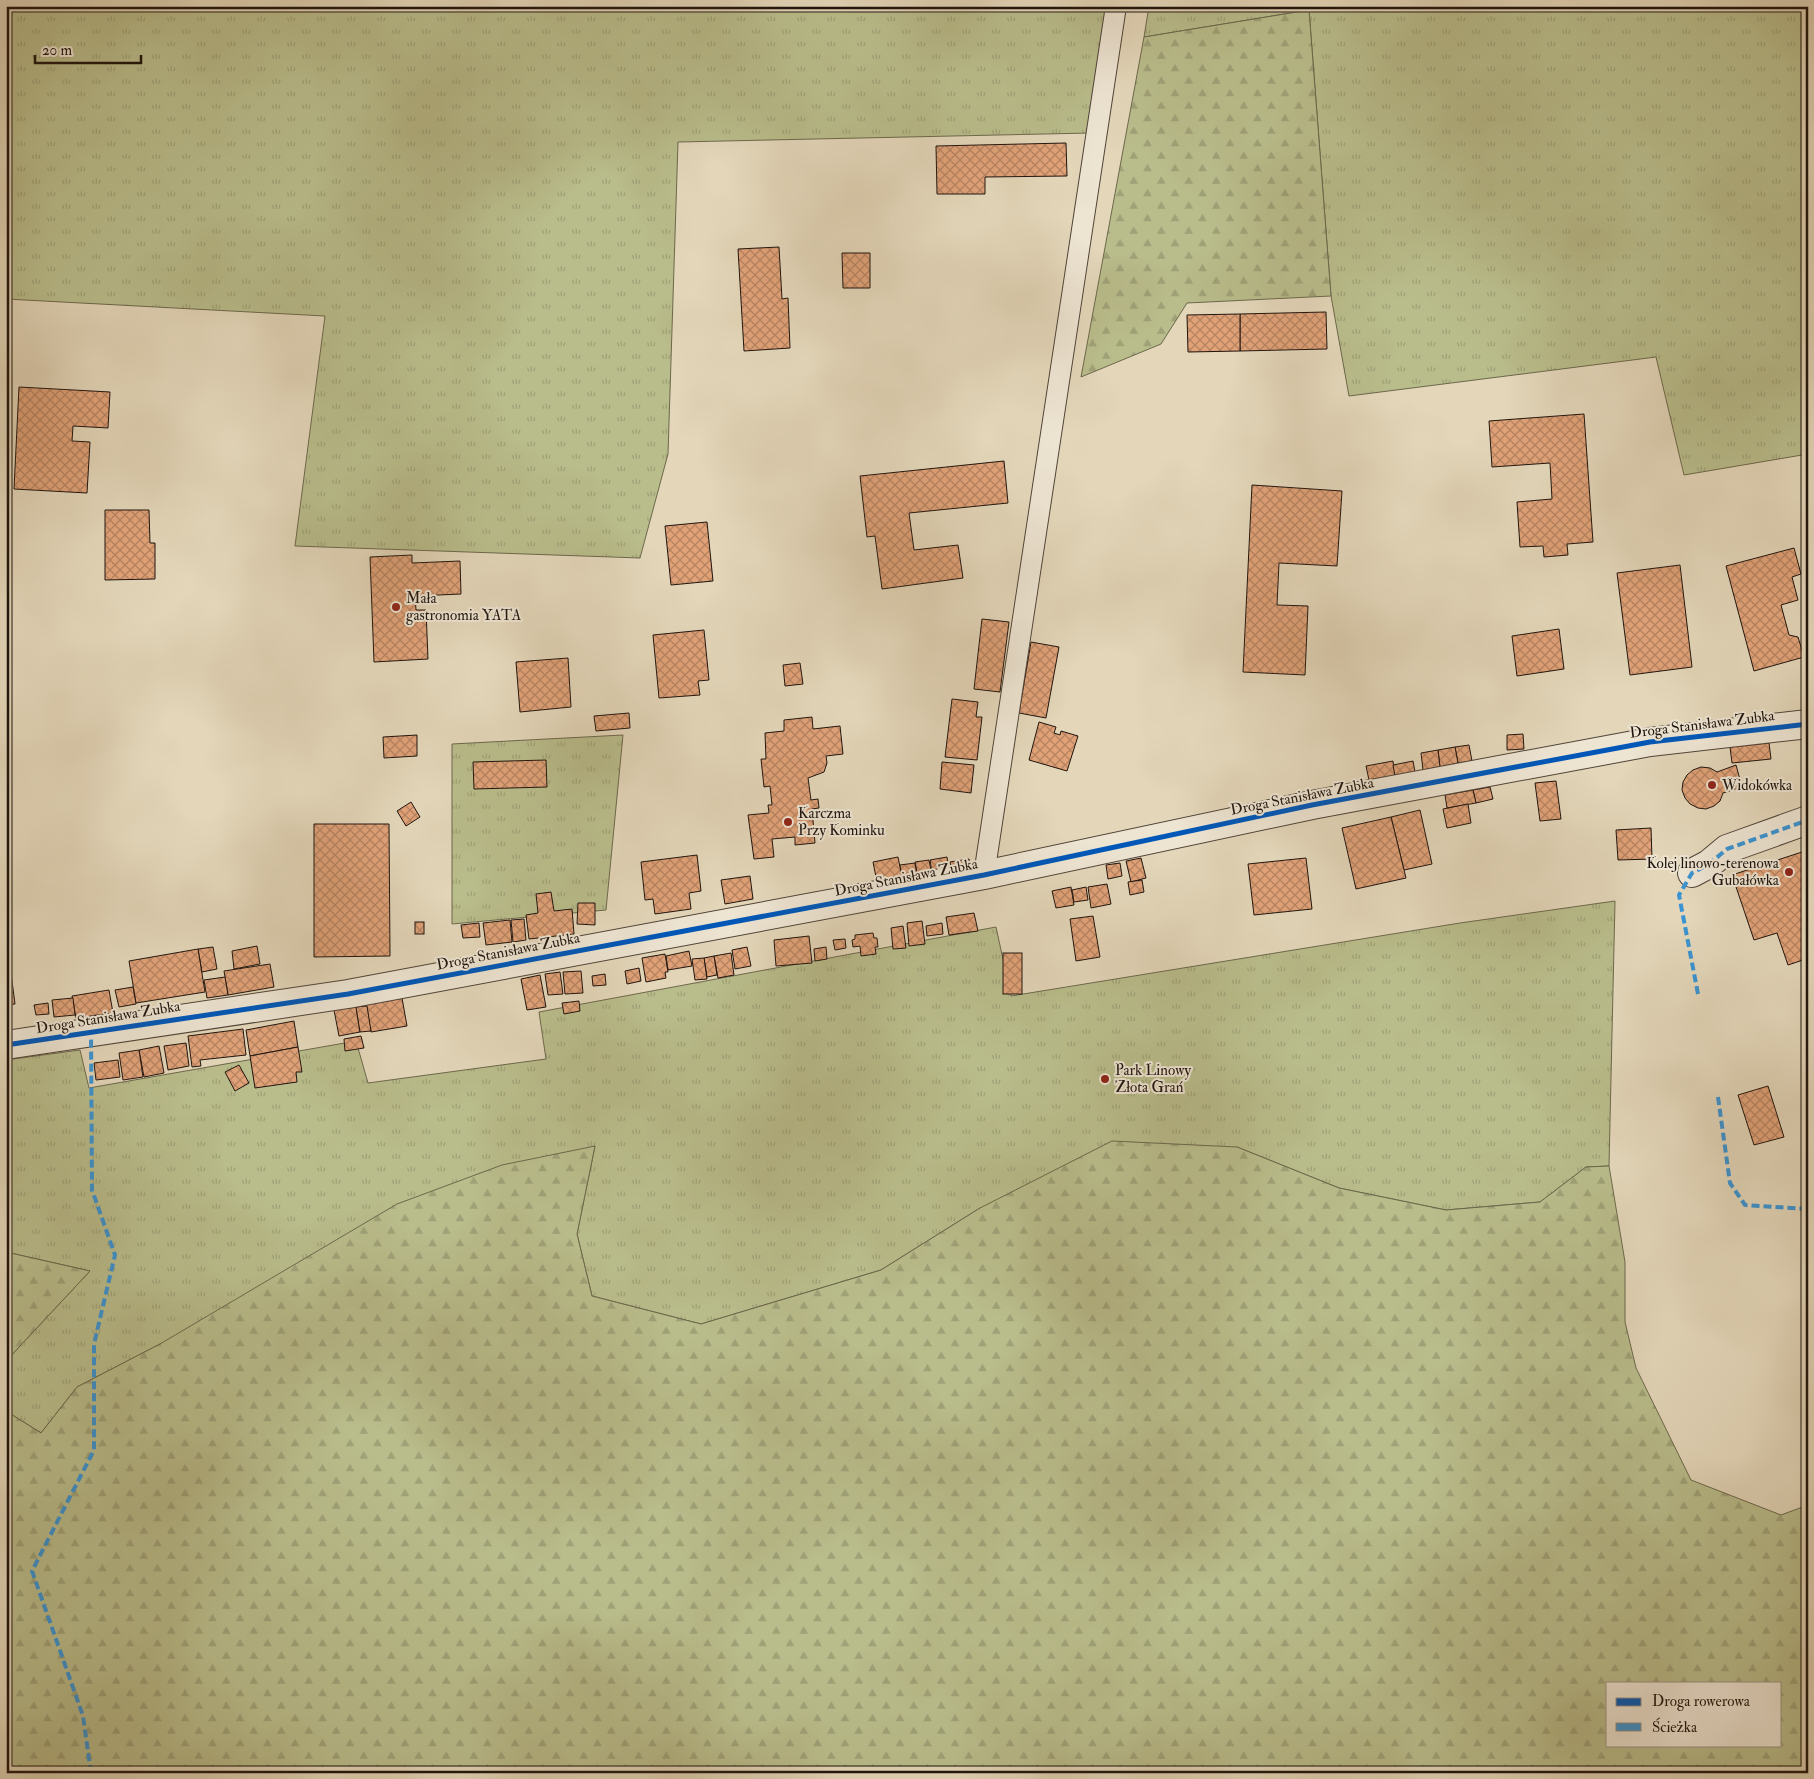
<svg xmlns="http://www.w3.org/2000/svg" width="1814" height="1779" viewBox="0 0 1814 1779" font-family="'IM FELL Double Pica',serif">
<defs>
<pattern id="grass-tufts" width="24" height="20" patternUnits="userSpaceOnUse" patternTransform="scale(1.25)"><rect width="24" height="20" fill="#b9bc8b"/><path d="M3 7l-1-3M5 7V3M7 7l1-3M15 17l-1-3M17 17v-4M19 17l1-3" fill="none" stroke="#9fa177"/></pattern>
<pattern id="forest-firs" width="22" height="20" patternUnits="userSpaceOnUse" patternTransform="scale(1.25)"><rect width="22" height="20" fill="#b9bc8b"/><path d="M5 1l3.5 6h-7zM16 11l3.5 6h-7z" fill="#9fa177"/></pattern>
<pattern id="building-cross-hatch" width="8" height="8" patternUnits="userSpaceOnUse" patternTransform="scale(1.25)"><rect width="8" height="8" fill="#e1a278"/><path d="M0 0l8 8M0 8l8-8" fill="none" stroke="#b68361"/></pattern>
</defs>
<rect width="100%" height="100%" fill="#e3d6b9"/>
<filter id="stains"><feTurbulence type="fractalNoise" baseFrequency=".004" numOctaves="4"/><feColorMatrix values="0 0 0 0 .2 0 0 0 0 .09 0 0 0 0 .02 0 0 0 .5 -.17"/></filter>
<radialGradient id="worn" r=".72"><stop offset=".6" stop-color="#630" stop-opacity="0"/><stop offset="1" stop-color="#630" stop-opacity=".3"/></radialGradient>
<!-- grass -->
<g fill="url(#grass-tufts)" stroke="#6c684c">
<polygon points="6,6 1108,6 1090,133 678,142 668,454 640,558 295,546 325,316 6,299"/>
<polygon points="1149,6 1808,6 1808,454 1684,475 1656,357 1349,396 1331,296 1309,10 1144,37"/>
<polygon points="623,735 606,910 452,924 452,744"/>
<polygon points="1615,901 1609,1166 1586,1167 1540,1202 1446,1210 1339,1188 1237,1147 980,1208 881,1270 701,1324 592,1296 577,1234 595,1146 160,1344 77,1387 41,1433 6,1411 6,1361 90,1271 6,1252 6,1060 80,1050 89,1088 356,1041 368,1083 546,1059 539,1012 996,927 1011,996 1460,923"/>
</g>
<!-- forest -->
<g fill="url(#forest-firs)" stroke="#6c684c" fill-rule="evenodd">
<polygon points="1309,10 1331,296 1187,303 1161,344 1081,377 1144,37"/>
<path d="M 1112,1141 L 1237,1147 L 1339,1188 L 1446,1210 L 1540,1202 L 1586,1167 L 1609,1166 L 1625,1262 L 1625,1322 L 1636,1368 L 1691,1480 L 1781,1515 L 1808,1505 L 1808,1773 L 6,1773 L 6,1411 L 41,1433 L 77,1387 L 160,1344 L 397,1204 L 502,1165 L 595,1146 L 577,1234 L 592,1296 L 701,1324 L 881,1270 L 980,1208 ZM 1608,1683 L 1780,1683 L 1780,1745 L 1608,1745 Z"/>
<polygon points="6,1252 90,1271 6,1361"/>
</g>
<!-- building -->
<g fill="url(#building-cross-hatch)" stroke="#1f140e">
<polygon points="1066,143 1067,176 985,177 985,194 937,194 936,146"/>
<polygon points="779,247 782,299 788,298 790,348 744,351 738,249"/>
<polygon points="842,253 870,253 870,288 843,288"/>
<polygon points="1326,312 1327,349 1240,351 1240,314"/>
<polygon points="1240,314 1240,351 1188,352 1187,315"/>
<polygon points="19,387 110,392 108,428 73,426 72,441 90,442 87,493 14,489"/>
<polygon points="1584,414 1593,542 1567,544 1568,555 1544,557 1543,546 1520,547 1517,502 1552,499 1550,463 1492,467 1489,421"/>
<polygon points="1004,461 1008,503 909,513 914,550 958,545 963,578 882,589 875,536 867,537 860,476"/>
<polygon points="1252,485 1342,491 1337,566 1279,563 1277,605 1308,606 1305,675 1243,672"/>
<polygon points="105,510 149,510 150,543 155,543 155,579 105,580"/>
<polygon points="707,522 713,581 671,585 665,526"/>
<polygon points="1794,548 1801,574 1792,577 1798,600 1781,605 1789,635 1798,637 1804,657 1754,671 1726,566"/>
<polygon points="412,555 412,563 460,561 461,594 415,596 416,610 426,610 428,659 374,662 370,557"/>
<polygon points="1680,565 1692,667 1630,675 1617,573"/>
<polygon points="982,619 1009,622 1000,692 974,689"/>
<polygon points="1559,629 1564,669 1517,676 1512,636"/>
<polygon points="704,630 709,680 698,681 700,695 659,698 653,635"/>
<polygon points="1031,642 1059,647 1046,718 1019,713"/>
<polygon points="568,658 571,707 520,712 516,662"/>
<polygon points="800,663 803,684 785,686 783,665"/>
<polygon points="952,699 978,702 976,717 982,717 977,760 945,757"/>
<polygon points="629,713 630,728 596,731 594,716"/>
<polygon points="812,717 813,729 840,726 843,754 826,756 827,763 824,772 808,778 811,800 818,799 819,808 812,809 815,843 795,845 795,837 772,839 774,857 754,859 748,815 769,813 768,805 772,805 770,786 764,787 761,759 766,759 765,733 784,731 784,720"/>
<polygon points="1039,722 1056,727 1054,733 1060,735 1061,731 1078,736 1067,771 1029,760"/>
<polygon points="1523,734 1524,749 1507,750 1507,735"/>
<polygon points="417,735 417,756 384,758 383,737"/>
<polygon points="1769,743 1771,759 1732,763 1730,747"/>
<polygon points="1469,745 1472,761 1458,763 1455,747"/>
<polygon points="1455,747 1458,763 1440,767 1438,750"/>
<polygon points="1438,750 1440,767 1423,770 1421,753"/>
<polygon points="546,760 547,787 474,789 473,762"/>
<polygon points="1393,761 1395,776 1369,780 1366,766"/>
<polygon points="1413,761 1415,772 1395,776 1393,765"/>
<polygon points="942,762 974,765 971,793 940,789"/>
<polygon points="1736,765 1742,787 1723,793 1720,801 1714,806 1706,809 1698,808 1690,804 1685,798 1682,790 1683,782 1687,775 1693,770 1701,767 1710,768 1717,772"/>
<polygon points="1556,781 1561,819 1540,821 1535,783"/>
<polygon points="1490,787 1493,799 1476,803 1473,790"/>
<polygon points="1473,790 1476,803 1447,808 1445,795"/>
<polygon points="411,802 420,817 406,826 397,811"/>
<polygon points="1468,804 1471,823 1447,828 1443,809"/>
<polygon points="1420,810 1432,864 1404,870 1391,817"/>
<polygon points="1391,817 1406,878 1356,889 1342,828"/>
<polygon points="314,824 389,824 390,956 314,957"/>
<polygon points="1651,828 1652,859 1618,860 1616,830"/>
<polygon points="1808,850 1808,973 1803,960 1788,965 1777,933 1754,940 1732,875"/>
<polygon points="697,855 701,891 689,893 691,909 655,914 653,899 645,900 641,862"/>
<polygon points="898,857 902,877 877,882 873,862"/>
<polygon points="947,857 950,877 933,879 930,860"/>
<polygon points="1141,858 1146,878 1131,882 1126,861"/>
<polygon points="1306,858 1312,909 1254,915 1248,864"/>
<polygon points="969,859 971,870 952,873 950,862"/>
<polygon points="929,860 933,880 919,882 915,862"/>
<polygon points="915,863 918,883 903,885 900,865"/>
<polygon points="1120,863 1122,876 1108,879 1106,865"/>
<polygon points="750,876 753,899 725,904 721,880"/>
<polygon points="1142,880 1144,892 1130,895 1128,882"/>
<polygon points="1107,884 1111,904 1091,908 1088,887"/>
<polygon points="1071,887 1074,905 1056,908 1052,891"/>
<polygon points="1086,887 1088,900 1074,902 1072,890"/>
<polygon points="551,892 554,911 572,909 574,934 529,939 526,915 538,913 536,894"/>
<polygon points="578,903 595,903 595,925 577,924"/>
<polygon points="974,913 978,931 949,935 946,917"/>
<polygon points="1093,916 1100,957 1076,961 1070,919"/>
<polygon points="524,919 526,940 513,942 511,920"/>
<polygon points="510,920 512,942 486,945 483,923"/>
<polygon points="922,921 925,944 909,946 907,923"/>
<rect x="415" y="922" width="9" height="12"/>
<polygon points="479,923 480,937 463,938 461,925"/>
<polygon points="942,923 943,934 927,936 926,926"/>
<polygon points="903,926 906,948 893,949 891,928"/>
<polygon points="873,933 874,938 877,938 878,947 875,947 876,954 861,956 860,946 853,947 852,940 855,939 855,935"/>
<polygon points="809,936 812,963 776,966 774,940"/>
<polygon points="845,939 846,948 835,950 833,940"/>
<polygon points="257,946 260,964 234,969 232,951"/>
<polygon points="213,947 217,969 202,972 198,949"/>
<polygon points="747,947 751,966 735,969 732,950"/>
<polygon points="826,947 827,959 815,961 814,949"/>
<polygon points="198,949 205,992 136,1003 129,961"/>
<polygon points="689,951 692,966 668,970 666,956"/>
<polygon points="731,953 734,975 718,978 714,956"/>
<rect x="1003" y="953" width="19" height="41"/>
<polygon points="665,954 668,972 665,972 666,978 646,982 642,958"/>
<polygon points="714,956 717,975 707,977 704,958"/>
<polygon points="704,958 707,979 695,980 692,959"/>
<polygon points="270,964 274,987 228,995 224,971"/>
<polygon points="639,968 641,981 627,984 625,971"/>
<polygon points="581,971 583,993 565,994 563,972"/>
<polygon points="560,972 563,994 548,995 545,974"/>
<polygon points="11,973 15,1004 6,1005 6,974"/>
<polygon points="605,974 606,985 593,986 592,976"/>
<polygon points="540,975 546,1007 527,1010 521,979"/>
<polygon points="225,977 228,995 207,998 204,980"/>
<polygon points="133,987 136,1004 119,1007 115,990"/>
<polygon points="109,990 113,1013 76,1018 72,996"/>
<polygon points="73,998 75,1015 54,1017 52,1000"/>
<polygon points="402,998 407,1026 371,1032 366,1004"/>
<polygon points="579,1001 580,1011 564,1014 562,1003"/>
<polygon points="48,1003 49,1014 36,1015 34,1005"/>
<polygon points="356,1006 360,1032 339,1036 334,1010"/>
<polygon points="367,1006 371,1031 360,1032 356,1007"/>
<polygon points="294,1021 298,1047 250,1056 246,1030"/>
<polygon points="243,1029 246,1055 200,1060 201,1066 192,1067 188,1036"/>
<polygon points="361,1036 364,1048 345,1051 344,1039"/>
<polygon points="186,1043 189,1066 168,1070 164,1046"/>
<polygon points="159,1046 164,1073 144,1077 139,1050"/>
<polygon points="298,1047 302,1072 296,1072 297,1082 255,1088 250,1056"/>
<polygon points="139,1050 143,1077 123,1080 119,1053"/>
<polygon points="118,1060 120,1077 96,1080 94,1063"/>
<polygon points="239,1065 249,1083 235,1091 225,1072"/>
<polygon points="1768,1086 1784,1137 1754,1145 1738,1095"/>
</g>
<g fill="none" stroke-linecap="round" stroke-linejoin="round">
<!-- service casing -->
<g stroke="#504439" stroke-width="22">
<polyline id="service" points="984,875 1116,6"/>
</g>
<!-- pedestrian casing -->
<g stroke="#504439" stroke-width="30">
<polyline id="pedestrian" points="1692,873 1709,864 1727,849 1808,820"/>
</g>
<!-- minor casing -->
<g stroke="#504439" stroke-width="30">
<polyline id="minor" points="6,1045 348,994 984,875 1312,805 1650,742 1808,724"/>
</g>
<!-- service -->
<use href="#service" stroke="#ede4d2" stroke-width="20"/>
<!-- pedestrian -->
<use href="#pedestrian" stroke="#ede4d2" stroke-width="28"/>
<!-- minor -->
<use href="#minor" stroke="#ede4d2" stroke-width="28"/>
<!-- quiet -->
<g stroke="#3a93d2" stroke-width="4" stroke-dasharray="8 4" stroke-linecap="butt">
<polyline points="1698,994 1679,895 1692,873 1709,864 1727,849 1808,820"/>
<polyline points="1718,1097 1730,1183 1745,1205 1808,1209"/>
<polyline points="91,1773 83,1716 32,1571 94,1450 94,1344 115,1255 92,1190 91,1032"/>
</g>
<!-- cycleway casing -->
<g stroke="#ede4d2" stroke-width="8">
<polyline id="cycleway" points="6,1045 348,994 984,875 1312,805 1650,742 1808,724"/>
</g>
<!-- cycleway -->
<use href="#cycleway" stroke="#0057b8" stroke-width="5"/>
</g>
<!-- markers -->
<g fill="#8f2418" stroke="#ede4d2" stroke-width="2">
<circle cx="396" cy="607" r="5"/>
<circle cx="1712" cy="785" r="5"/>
<circle cx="788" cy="822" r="5"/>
<circle cx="1789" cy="872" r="5"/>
<circle cx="1105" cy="1079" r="5"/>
</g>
<g text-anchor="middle" stroke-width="4" stroke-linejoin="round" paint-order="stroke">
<!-- poi labels -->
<g font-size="15" fill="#1f140e" stroke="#ede4d2" text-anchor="start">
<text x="406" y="603">Mała<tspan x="406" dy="17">gastronomia YATA</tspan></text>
<text x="1722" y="790">Widokówka</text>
<text x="798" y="818">Karczma<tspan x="798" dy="17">Przy Kominku</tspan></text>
<text x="1779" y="868" text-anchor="end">Kolej linowo-terenowa<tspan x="1779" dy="17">Gubałówka</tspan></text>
<text x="1115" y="1075">Park Linowy<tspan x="1115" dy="17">Złota Grań</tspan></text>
</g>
<!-- street labels -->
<g font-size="15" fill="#1f140e" stroke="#ede4d2">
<text transform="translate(1702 724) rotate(-7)" y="5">Droga Stanisława Zubka</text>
<text transform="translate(1302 796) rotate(-11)" y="5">Droga Stanisława Zubka</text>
<text transform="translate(906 877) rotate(-11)" y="5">Droga Stanisława Zubka</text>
<text transform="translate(508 951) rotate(-11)" y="5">Droga Stanisława Zubka</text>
<text transform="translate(108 1017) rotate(-9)" y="5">Droga Stanisława Zubka</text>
</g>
</g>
<!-- margin -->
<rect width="1814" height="1779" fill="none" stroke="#e3d6b9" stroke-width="25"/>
<rect x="8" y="8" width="1799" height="1764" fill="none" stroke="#1f140e" stroke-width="2.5"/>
<rect x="12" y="12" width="1789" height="1754" fill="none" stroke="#1f140e"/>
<!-- legend -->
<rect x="1606" y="1682" width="175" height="65" fill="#ede4d2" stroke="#9b9184"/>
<rect x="1616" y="1698" width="25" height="8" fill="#0057b8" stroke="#9b9184"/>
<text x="1652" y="1706" font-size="15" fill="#1f140e">Droga rowerowa</text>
<rect x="1616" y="1723" width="25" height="8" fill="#3a93d2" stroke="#9b9184"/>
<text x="1652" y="1732" font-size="15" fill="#1f140e">Ścieżka</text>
<!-- scale -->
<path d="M35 55v8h106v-8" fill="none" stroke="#1f140e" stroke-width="2.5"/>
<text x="42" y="55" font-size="15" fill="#1f140e" stroke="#ede4d2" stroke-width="4" paint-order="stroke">20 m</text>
<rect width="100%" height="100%" filter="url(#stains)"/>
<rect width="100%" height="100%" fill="url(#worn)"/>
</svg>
